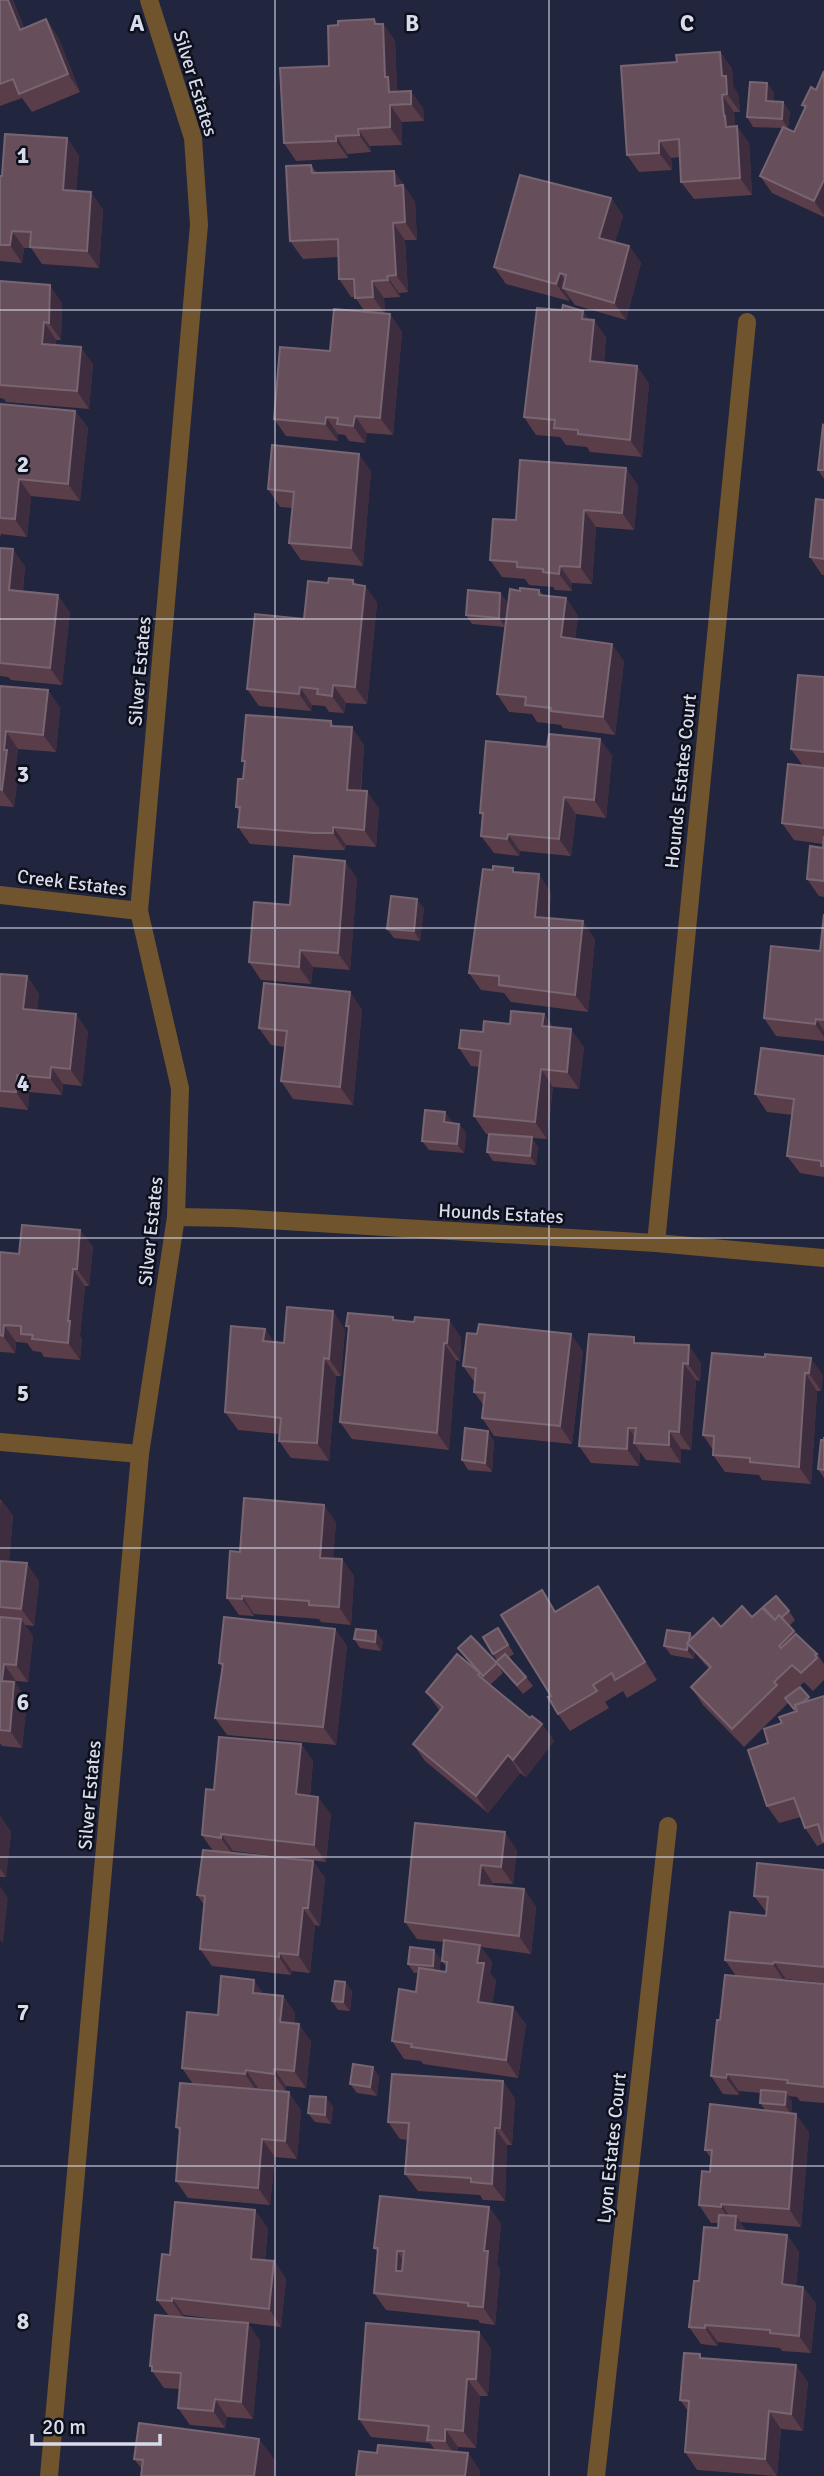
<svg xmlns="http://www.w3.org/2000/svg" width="824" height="2476" viewBox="0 0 824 2476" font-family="Signika,sans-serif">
<rect width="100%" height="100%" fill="#21253e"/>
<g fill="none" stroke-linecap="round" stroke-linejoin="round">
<!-- minor -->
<g stroke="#70542d" stroke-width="18">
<polyline points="0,895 139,911"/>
<polyline points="176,1217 233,1218 656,1243 824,1258"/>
<polyline points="656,1243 747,322"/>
<polyline points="0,1442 140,1454"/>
<polyline points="49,2476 140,1454 176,1217 180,1088 139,911 199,225 193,138 149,0"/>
<polyline points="596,2476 668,1826"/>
</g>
</g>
<!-- wall -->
<g fill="#593e4a">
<polygon points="0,0 13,0 24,28 46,19 58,37 80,92 32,112 22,98 0,106"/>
<polygon points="374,19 378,24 383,24 395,41 397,90 423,108 424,121 402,122 402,145 370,146 371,152 348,154 348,158 296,161 284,143 329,66 338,25"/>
<polygon points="720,52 732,69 733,86 738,94 740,112 734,112 735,126 749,143 752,195 694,199 681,182 680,157 671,158 672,170 639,172 627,155 677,62"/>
<polygon points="824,71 824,217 772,193 760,176 782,128 753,127 747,117 774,92 773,102 783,102 790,112 788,128 786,128 794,132 805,108 802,105 816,90"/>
<polygon points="67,138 79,156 76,191 103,209 99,268 42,264 31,248 24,248 22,263 0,261 0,176 2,176"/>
<polygon points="311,165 317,173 394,171 415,202 417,240 405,240 408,292 399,293 400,297 384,298 385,314 390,314 402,332 393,435 367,433 365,443 349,441 345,435 338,434 338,441 286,436 274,419 330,351 365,312 355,297 351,297 339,279 338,257 303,259 290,241"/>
<polygon points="611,198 623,216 615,242 629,246 641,263 626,320 575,305 570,298 569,301 506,284 494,267"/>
<polygon points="0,281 62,303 61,340 56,340 56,345 93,364 89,409 6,402 4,399 0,398"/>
<polygon points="562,310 583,311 589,320 606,337 604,363 637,366 649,384 642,457 590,452 587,447 566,445 560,437 536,435 524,417"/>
<polygon points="0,404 75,411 88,428 80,501 31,496 27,537 1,534 0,538"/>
<polygon points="824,426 824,479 818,470"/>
<polygon points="626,468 638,486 634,530 596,527 592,584 572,583 572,591 555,590 553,587 529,585 525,579 502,577 490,560 516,520"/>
<polygon points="371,471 363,566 301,560 289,543 293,508 280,507 268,489"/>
<polygon points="824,500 824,575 822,575 810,557"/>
<polygon points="0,548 25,566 23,591 70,612 62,685 11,680 8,677 0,676"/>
<polygon points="353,580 357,585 365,586 377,603 367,704 346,703 344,713 329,712 325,706 312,705 311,711 259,706 247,689 304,619 328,583"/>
<polygon points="539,590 543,595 566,598 578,616 575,639 624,661 615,735 563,728 561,725 537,722 532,714 509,712 497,694 505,627 472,624 466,615 500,593 507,602 506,623 520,591"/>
<polygon points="824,677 824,897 819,896 807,879 823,848 823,844 794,840 782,823 803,766 791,749"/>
<polygon points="0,686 48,690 60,708 56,752 18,749 16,764 19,767 14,807 0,806"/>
<polygon points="331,721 334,726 364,745 361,791 379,808 376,847 346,845 345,850 325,850 250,844 238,827 240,812 236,807 243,779 244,763 242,761"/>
<polygon points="600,739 612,756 606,818 576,814 571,856 520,851 519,856 494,853 481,836 483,816 480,813 547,747"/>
<polygon points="516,872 551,892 549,918 595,939 588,1012 511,1002 504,993 481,990 469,973"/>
<polygon points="357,878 350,970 313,967 311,984 261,980 249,962 290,905"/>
<polygon points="424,908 420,941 394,938 387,929"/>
<polygon points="824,914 824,1041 776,1036 764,1018 820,951"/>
<polygon points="0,974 27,976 39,994 37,1010 88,1031 82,1086 63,1084 62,1095 29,1092 28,1110 0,1107"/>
<polygon points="350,992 362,1010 353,1105 293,1099 281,1081 285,1047 271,1045 259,1028"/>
<polygon points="544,1014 553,1027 584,1047 579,1089 553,1087 547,1139 532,1138 538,1147 536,1165 493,1161 487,1152 489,1134 486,1134 474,1116 479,1067 471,1066 459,1048 483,1032"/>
<polygon points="824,1056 824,1177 800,1173 787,1156 793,1115 767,1112 755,1094"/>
<polygon points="452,1121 451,1123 459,1124 466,1133 464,1153 429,1150 422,1141"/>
<polygon points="80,1230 93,1247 89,1286 85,1286 80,1336 82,1339 80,1360 44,1357 41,1352 33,1351 27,1343 16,1342 15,1353 0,1352 0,1252 19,1254"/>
<polygon points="393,1317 396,1320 414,1322 449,1320 461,1338 460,1361 456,1360 449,1450 352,1439 340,1422 349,1330 346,1326"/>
<polygon points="265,1329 274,1342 284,1343 345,1329 341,1376 336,1376 329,1461 291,1458 279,1441 279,1434 238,1430 225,1412"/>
<polygon points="638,1343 701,1363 700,1381 696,1380 691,1450 681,1449 681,1463 646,1460 640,1452 639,1466 591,1463 579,1446"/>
<polygon points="583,1351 572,1444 494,1436 482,1418 484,1406 474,1392 475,1383 463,1366"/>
<polygon points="712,1353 823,1375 821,1391 817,1391 811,1484 762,1480 759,1475 725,1472 713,1455 713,1450 703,1435"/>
<polygon points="824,1437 824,1478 818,1469"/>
<polygon points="494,1440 492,1472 468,1470 462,1460"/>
<polygon points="0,1499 13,1516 9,1562 39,1581 34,1626 25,1625 33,1636 28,1682 16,1681 16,1684 27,1700 22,1748 2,1746 0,1743"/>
<polygon points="336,1522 333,1558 342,1559 354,1576 351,1625 321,1622 319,1619 254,1614 254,1616 239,1615 227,1598 240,1552"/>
<polygon points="610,1604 657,1680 627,1698 623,1691 605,1702 609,1708 570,1731 558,1714 551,1696 557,1611"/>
<polygon points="763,1607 789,1611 795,1620 789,1626 817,1654 824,1664 824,1680 813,1691 804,1682 797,1689 800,1687 810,1700 824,1696 824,1843 817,1846 805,1828 801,1817 779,1823 767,1806 768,1743 782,1723 795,1712 788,1703 744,1747 703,1705 691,1687 709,1669 695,1653 694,1659 671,1655 664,1646 690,1633 693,1637 721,1627 752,1617 769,1615"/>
<polygon points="335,1629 347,1646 336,1745 227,1735 215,1718 223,1668 219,1663"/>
<polygon points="504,1637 514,1654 509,1657 526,1677 533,1686 523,1694 503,1671 493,1654"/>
<polygon points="354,1639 383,1641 381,1651 360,1648"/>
<polygon points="458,1648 497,1663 503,1673 490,1685 530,1718 542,1724 554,1741 526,1777 520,1773 488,1813 425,1761 413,1744 440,1711 426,1692 472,1666"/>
<polygon points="301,1744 313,1761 310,1796 331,1814 326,1862 233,1851 233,1853 313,1861 325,1878 320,1926 315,1925 310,1973 292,1971 291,1975 212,1966 200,1949 204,1905 197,1895 213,1851 202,1835 214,1790"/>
<polygon points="0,1816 11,1832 6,1877 0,1877"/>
<polygon points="415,1823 517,1850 513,1884 493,1883 493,1886 524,1889 536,1907 531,1954 481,1947 492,1962 490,1973 496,1981 492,2004 526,2024 518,2078 423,2064 421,2061 404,2059 392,2041 416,1992 418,1973 414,1973 408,1964 441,1959 439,1971 446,1972 447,1968 442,1961 444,1942 417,1939 405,1922"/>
<polygon points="824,1870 824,1983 786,1979 785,1981 824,1984 824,2103 800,2101 797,2097 788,2096 792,2101 791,2114 809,2132 801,2227 740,2222 746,2231 787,2235 799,2252 796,2286 803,2287 816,2304 811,2353 782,2351 780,2348 718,2342 717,2346 701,2344 689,2327 699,2281 718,2228 718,2223 711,2223 699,2205 710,2172 711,2158 705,2150 765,2110 760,2103 761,2093 739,2091 739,2095 723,2094 711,2076 720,2020 736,1976 725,1960 766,1916 767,1913 754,1896"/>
<polygon points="345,1982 352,1991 350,2011 338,2010 332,2001"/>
<polygon points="264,1994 283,1996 295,2013 294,2024 311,2041 306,2088 286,2086 286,2091 258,2088 258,2090 301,2110 297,2159 275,2157 270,2205 188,2198 176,2181 180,2132 176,2127 193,2084 182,2068 218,2015"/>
<polygon points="379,2076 377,2096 357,2093 350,2084"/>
<polygon points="503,2081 515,2099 512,2145 507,2145 505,2201 483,2200 480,2195 418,2191 405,2174 408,2140 400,2139 388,2122"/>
<polygon points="333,2106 331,2124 315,2122 308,2113"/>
<polygon points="489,2207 501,2224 497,2264 500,2269 495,2325 480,2323 478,2320 386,2310 374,2293 378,2253 374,2248"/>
<polygon points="268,2228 265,2260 274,2261 286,2279 281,2327 184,2315 184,2318 260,2340 253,2419 227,2417 225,2428 190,2425 178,2408 180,2389 164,2388 152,2371 152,2369 150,2366 169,2316 157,2300"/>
<polygon points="479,2332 491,2349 488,2396 480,2396 476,2448 458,2447 457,2452 468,2453 480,2471 479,2476 356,2476 435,2450 430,2443 371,2437 359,2419"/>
<polygon points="703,2359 808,2382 803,2431 781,2429 777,2476 697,2470 685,2452 689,2412 680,2400"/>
<polygon points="259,2439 276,2462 142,2469 134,2459"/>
</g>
<!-- shaded-wall -->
<g fill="#3d2d3e">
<polygon points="8,0 13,0 32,47 20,30"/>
<polygon points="46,19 58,37 80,92 68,74"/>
<polygon points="374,19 383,32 383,24 395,41 397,90 400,95 389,92"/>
<polygon points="720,52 732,69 733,86 738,94 740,112 727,94 722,76"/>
<polygon points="767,83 774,92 773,110 766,101"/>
<polygon points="411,91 423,108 424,121 411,104"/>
<polygon points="722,95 734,112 736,130 737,126 749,143 752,195 740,178 724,116"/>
<polygon points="783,102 790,112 788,128 782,119"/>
<polygon points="390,105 402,122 402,145 390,127"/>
<polygon points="358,129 370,146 371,152 359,135"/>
<polygon points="336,136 348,154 348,158 336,141"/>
<polygon points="67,138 79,156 75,207 63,190"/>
<polygon points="659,141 671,158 672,170 659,153"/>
<polygon points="394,171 415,202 417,240 405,222 395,186"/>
<polygon points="824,180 824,215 814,201"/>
<polygon points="91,192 103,209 99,268 87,251"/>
<polygon points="611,198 623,216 611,255 599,238"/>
<polygon points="393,223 405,240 408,292 396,275"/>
<polygon points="12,231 24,248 22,263 10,245"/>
<polygon points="629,246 641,263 626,320 614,303"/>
<polygon points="560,273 572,290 563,288 570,298 569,301 556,284"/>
<polygon points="387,276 399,293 400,297 388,280"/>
<polygon points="372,281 384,298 385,314 373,297"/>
<polygon points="50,285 62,303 61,340 49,323"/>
<polygon points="583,311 593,326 594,320 606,337 602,379 590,361 582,319"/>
<polygon points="390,314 402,332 393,435 380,418"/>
<polygon points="44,322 56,340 54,361 42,344"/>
<polygon points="81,347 93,364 89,409 77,391"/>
<polygon points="637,366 649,384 642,457 630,440"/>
<polygon points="75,411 88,428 80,501 68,484"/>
<polygon points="355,416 367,433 365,443 353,426"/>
<polygon points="326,417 338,434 338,441 325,424"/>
<polygon points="359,454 371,471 363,566 351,548"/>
<polygon points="626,468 638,486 634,530 622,513"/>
<polygon points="19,479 31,496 27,537 15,519"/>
<polygon points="584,510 596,527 592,584 580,567"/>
<polygon points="13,549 25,566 21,607 9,590"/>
<polygon points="560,566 572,583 572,591 559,574"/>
<polygon points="353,580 364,596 365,586 377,603 367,704 355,687"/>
<polygon points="500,593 507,602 505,627 499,618"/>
<polygon points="58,595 70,612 62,685 50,668"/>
<polygon points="566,598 578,616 573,655 561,637"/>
<polygon points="612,644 624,661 615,735 603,717"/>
<polygon points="333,685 346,703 344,713 332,696"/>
<polygon points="300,687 312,705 311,711 299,694"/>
<polygon points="48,690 60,708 56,752 43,735"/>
<polygon points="352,727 364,745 359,807 347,790"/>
<polygon points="6,731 18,749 16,764 19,767 14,807 2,790"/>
<polygon points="600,739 612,756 606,818 594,800"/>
<polygon points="367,791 379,808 376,847 364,830"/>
<polygon points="564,797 576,814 571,856 559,839"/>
<polygon points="333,827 346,845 345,850 333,833"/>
<polygon points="508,834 520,851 519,856 507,839"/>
<polygon points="345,861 357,878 350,970 338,953"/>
<polygon points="539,874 551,892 547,934 535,917"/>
<polygon points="417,899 424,908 420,941 414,931"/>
<polygon points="583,921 595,939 588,1012 575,995"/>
<polygon points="300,950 313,967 311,984 299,967"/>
<polygon points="27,976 39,994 35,1026 23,1009"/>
<polygon points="350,992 362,1010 353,1105 340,1087"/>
<polygon points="76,1014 88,1031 82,1086 70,1069"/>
<polygon points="544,1014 556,1032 542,1026"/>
<polygon points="816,1019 824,1031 824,1037 815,1024"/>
<polygon points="571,1029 584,1047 579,1089 567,1072"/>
<polygon points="51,1067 63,1084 62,1095 50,1078"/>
<polygon points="541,1069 553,1087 547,1139 535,1122"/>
<polygon points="17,1075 29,1092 28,1110 16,1092"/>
<polygon points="445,1112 452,1121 451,1132 444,1122"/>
<polygon points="459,1124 466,1133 464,1153 457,1144"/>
<polygon points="532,1137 538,1147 536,1165 530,1156"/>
<polygon points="80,1230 93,1247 89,1286 77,1269"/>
<polygon points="73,1269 85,1286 80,1336 82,1339 80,1360 68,1343 68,1321"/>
<polygon points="333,1311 345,1329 341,1376 329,1359"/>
<polygon points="449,1320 461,1338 460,1361 447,1343"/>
<polygon points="4,1325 16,1342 15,1353 3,1336"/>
<polygon points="265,1329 277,1346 263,1341"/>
<polygon points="571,1334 583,1351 572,1444 560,1426"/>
<polygon points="444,1343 456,1360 449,1450 437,1433"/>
<polygon points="689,1345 701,1363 700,1381 688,1364"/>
<polygon points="324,1358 336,1376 329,1461 317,1443"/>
<polygon points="811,1358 823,1375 821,1391 809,1373"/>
<polygon points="683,1363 696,1380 691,1450 679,1432"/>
<polygon points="805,1373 817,1391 811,1484 799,1467"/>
<polygon points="628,1428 639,1443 634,1443 640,1452 639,1466 627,1449"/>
<polygon points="488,1431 494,1440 492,1472 485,1463"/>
<polygon points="669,1431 681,1449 681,1463 669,1445"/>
<polygon points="1,1499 13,1516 8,1571 0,1560 0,1510"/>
<polygon points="324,1505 336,1522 332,1575 320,1558"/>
<polygon points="342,1559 354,1576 351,1625 339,1607"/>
<polygon points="27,1563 39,1581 34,1626 21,1609"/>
<polygon points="598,1586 610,1604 657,1680 645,1662"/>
<polygon points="242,1596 254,1614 254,1616 242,1599"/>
<polygon points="21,1619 33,1636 28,1682 16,1665"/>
<polygon points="335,1629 347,1646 336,1745 323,1727"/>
<polygon points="376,1631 383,1641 381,1651 375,1642"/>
<polygon points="688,1644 695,1653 694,1659 687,1650"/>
<polygon points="4,1664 16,1681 16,1684 27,1700 22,1748 10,1731 2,1681"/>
<polygon points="542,1724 554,1741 526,1777 513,1760"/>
<polygon points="301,1744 313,1761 308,1812 296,1794"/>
<polygon points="508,1755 520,1773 488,1813 476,1796"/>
<polygon points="318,1797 331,1814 326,1862 314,1845"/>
<polygon points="0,1816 11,1832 6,1877 0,1869"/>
<polygon points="505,1832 517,1850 513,1884 501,1867"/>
<polygon points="221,1834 233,1851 233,1855 221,1838"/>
<polygon points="313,1861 325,1878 320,1926 308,1908"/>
<polygon points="481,1865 493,1883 491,1902 479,1885"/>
<polygon points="0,1886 8,1898 3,1944 0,1940"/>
<polygon points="524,1889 536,1907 531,1954 519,1936"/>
<polygon points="303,1908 315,1925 310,1973 298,1955"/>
<polygon points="480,1945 492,1962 490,1973 496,1981 490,2019 478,2002 477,1963"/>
<polygon points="434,1950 441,1959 439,1976 433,1966"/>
<polygon points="279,1953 292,1971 291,1975 279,1957"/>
<polygon points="774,1962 786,1979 785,1982 773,1964"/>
<polygon points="254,1980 266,1997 253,1993"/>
<polygon points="345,1982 352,1991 350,2011 343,2002"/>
<polygon points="283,1996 295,2013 292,2039 280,2022"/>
<polygon points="513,2007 526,2024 518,2078 506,2060"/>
<polygon points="299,2024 311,2041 306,2088 294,2071"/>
<polygon points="373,2067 379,2076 377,2096 370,2087"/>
<polygon points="274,2069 286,2086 286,2091 274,2074"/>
<polygon points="246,2070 258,2088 257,2092 245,2074"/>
<polygon points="727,2074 739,2091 739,2095 726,2078"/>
<polygon points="503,2081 515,2099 512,2145 500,2128"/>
<polygon points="289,2092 301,2110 297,2159 285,2141"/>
<polygon points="786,2092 792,2101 791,2114 785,2105"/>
<polygon points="326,2097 333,2106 331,2124 325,2115"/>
<polygon points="796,2114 809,2132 801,2227 789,2209"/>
<polygon points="495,2128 507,2145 505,2201 492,2184"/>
<polygon points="262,2139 275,2157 270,2205 258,2188"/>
<polygon points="721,2204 733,2221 733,2225 721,2207"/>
<polygon points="489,2207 501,2224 497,2264 500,2269 495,2325 483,2307 484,2251"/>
<polygon points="255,2210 268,2228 263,2276 251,2259"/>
<polygon points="736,2216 748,2233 735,2230"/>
<polygon points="787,2235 799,2252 794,2302 782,2284"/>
<polygon points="397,2251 409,2269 408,2288 396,2271"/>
<polygon points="274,2261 286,2279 281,2327 269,2309"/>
<polygon points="803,2287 816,2304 811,2353 799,2336"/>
<polygon points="172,2298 184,2315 184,2319 172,2301"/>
<polygon points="248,2323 260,2340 253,2419 241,2402"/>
<polygon points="705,2325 718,2342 717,2346 705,2328"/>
<polygon points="479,2332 491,2349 488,2396 476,2379"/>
<polygon points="796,2365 808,2382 803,2431 791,2414"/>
<polygon points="467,2379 480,2396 476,2448 463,2431"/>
<polygon points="215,2399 227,2417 225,2428 213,2411"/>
<polygon points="769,2411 781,2429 777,2476 765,2459"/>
<polygon points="445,2429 458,2447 457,2458 445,2441"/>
<polygon points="259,2439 276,2462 274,2476 254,2476"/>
<polygon points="468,2453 480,2471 479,2476 465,2476"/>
</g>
<!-- building -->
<g fill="#664f5b" stroke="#786572" stroke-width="2" fill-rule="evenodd">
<polygon points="0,0 8,0 20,30 46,19 68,74 19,94 13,79 0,84"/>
<polygon points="374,19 375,24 383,24 385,77 388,77 389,92 411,91 411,104 390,105 390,127 358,129 359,135 336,136 336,141 284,143 280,68 329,66 328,26 338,25 338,21"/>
<polygon points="720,52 722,76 726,76 727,94 722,95 724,116 725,116 726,127 737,126 740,178 681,182 679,139 659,141 659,153 627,155 621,66 677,62 676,55"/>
<polygon points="824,71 824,180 814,201 760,176 783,127 794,132 806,106 802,105 811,87 816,90"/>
<polygon points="750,82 767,83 766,101 783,102 782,119 747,117"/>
<polygon points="5,134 67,138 63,190 91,192 87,251 30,247 31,232 12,231 10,245 0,245 0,176 2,176"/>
<polygon points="311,165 312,173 394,171 395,186 403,185 405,222 393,223 396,275 387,276 388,280 372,281 373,297 355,298 354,279 339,279 338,239 290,241 286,166"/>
<polygon points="520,175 611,198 599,238 629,246 614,303 563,288 566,275 560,273 556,284 494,267"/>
<polygon points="0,281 50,285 49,323 44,322 42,344 81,347 77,391 0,385"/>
<polygon points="563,305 583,311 582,319 594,320 590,361 637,366 630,440 578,434 578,430 554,428 555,420 524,417 537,308 562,310"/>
<polygon points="334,309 390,314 380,418 355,416 353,426 337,424 338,418 326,417 325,424 274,419 280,347 330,351"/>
<polygon points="0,404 75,411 68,484 19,479 15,519 0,518"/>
<polygon points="823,425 824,426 824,470 818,470"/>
<polygon points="272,445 359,454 351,548 289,543 294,492 268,489"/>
<polygon points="520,460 626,468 622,513 584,510 580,567 560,566 559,574 543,572 543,569 517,567 517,562 490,560 493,519 516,520"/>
<polygon points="816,499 824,500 824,559 810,557"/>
<polygon points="0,548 13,549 9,590 58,595 50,668 0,663"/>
<polygon points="329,578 353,580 353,584 365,586 355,687 333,685 332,696 317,694 318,689 300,687 299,694 247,689 255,614 304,619 308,581 328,583"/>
<polygon points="520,588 539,590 539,595 566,598 561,637 612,644 603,717 551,711 551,708 525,705 526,697 497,694 510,589 520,591"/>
<polygon points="468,590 500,593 499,618 466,615"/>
<polygon points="798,675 824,677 824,752 791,749"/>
<polygon points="0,686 48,690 43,735 6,731 4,750 7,750 2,790 0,789"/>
<polygon points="246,715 331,721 331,726 352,727 347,790 367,791 364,830 333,827 333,833 313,833 238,827 240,807 236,807 238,779 243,779 245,761 242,761"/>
<polygon points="549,734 600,739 594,800 564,797 559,839 508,834 507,839 481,836 483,813 480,813 486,741 547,747"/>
<polygon points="788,764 824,768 824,828 782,823"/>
<polygon points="824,836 824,881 807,879 810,846 823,848"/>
<polygon points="294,856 345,861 338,953 300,950 299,967 249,962 254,902 290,905"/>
<polygon points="493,866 513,868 513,872 539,874 535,917 583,921 575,995 499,985 499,976 469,973 483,869 493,870"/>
<polygon points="391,896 417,899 414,931 387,929"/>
<polygon points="824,914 824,1020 816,1019 815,1024 764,1018 771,946 820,951"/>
<polygon points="0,974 27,976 23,1009 76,1014 70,1069 51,1067 50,1078 17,1075 16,1092 0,1091"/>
<polygon points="264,983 350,992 340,1087 281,1081 287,1031 259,1028"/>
<polygon points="511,1011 544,1014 542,1026 571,1029 567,1072 541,1069 535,1122 474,1116 481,1051 459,1048 461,1030 483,1032 484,1021 510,1024"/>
<polygon points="761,1048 824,1056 824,1166 821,1166 821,1161 787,1156 794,1099 755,1094"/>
<polygon points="425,1110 445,1112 444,1122 459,1124 457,1144 422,1141"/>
<polygon points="489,1134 532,1137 530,1156 487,1152"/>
<polygon points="22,1225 80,1230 77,1269 73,1269 68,1321 70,1321 68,1343 32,1339 33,1335 21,1334 21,1326 4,1325 3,1336 0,1335 0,1252 19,1254"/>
<polygon points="287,1307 333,1311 329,1359 324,1358 317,1443 279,1441 281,1418 225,1412 231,1326 265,1329 263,1341 284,1343"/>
<polygon points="348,1313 393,1317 393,1320 414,1322 415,1317 449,1320 447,1343 444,1343 437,1433 340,1422 349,1326 346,1326"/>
<polygon points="479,1324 571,1334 560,1426 482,1418 485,1393 474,1392 476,1368 463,1366 467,1333 477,1334"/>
<polygon points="589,1334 634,1337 634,1343 689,1345 688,1364 683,1363 679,1432 669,1431 669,1445 634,1443 636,1428 628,1428 627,1449 579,1446"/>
<polygon points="712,1353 765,1357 765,1354 811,1358 809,1373 805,1373 799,1467 750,1462 750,1458 713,1455 714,1436 703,1435"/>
<polygon points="465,1428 488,1431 485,1463 462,1460"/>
<polygon points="824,1437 824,1470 818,1469 821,1440 824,1440"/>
<polygon points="244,1498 324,1505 320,1558 342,1559 339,1607 309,1605 309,1601 242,1596 242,1599 227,1598 230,1551 240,1552"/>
<polygon points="0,1561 27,1563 21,1609 0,1607"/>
<polygon points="598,1586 645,1662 615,1680 612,1673 593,1685 597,1691 558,1714 548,1697 551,1696 501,1615 542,1590 555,1612"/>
<polygon points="776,1596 789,1611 781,1618 779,1615 775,1620 763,1607"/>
<polygon points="742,1606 752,1617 762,1608 775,1620 779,1615 794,1631 779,1646 781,1648 796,1634 817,1654 815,1655 817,1658 801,1673 792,1665 774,1682 777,1685 732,1729 691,1687 711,1667 687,1643 713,1618 721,1627"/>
<polygon points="0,1617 21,1619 16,1665 4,1664 2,1681 14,1682 10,1731 0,1730"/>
<polygon points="224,1617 335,1629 323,1727 215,1718 223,1664 219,1663"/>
<polygon points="498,1628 508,1645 493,1654 483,1637"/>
<polygon points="356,1629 376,1631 375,1642 354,1639"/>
<polygon points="667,1630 690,1633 689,1641 687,1643 688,1644 687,1650 664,1646"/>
<polygon points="471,1636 497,1663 483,1676 458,1648"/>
<polygon points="457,1654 480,1673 478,1675 530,1718 532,1716 542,1724 513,1760 508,1755 476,1796 413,1744 443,1707 426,1692"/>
<polygon points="505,1654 526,1677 517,1685 496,1662"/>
<polygon points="800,1687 809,1697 803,1702 795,1705 796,1708 794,1709 785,1698"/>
<polygon points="824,1696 824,1840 823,1841 818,1824 805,1828 794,1798 767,1806 748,1750 768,1743 764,1729 782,1723 779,1717 797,1711 795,1705"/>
<polygon points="219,1737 301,1744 296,1794 318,1797 314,1845 221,1834 221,1838 202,1835 206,1789 214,1790"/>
<polygon points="415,1823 505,1832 501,1867 481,1865 479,1885 524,1889 519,1936 405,1922"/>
<polygon points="203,1850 313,1861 308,1908 303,1908 298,1955 279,1953 279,1957 200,1949 205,1896 197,1895"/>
<polygon points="757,1863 824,1870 824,1967 774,1962 773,1964 725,1960 730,1912 766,1916 768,1897 754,1896"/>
<polygon points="444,1940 480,1945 477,1963 484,1963 478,2002 513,2007 506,2060 411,2047 412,2044 392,2041 399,1989 416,1992 419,1968 446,1972 447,1962 442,1961"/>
<polygon points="410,1947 434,1950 433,1966 408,1964"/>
<polygon points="725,1975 824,1984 824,2087 787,2083 788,2080 727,2074 726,2078 711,2076 717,2020 720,2020"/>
<polygon points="221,1976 254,1980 253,1993 283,1996 280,2022 299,2024 294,2071 274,2069 274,2074 246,2070 245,2074 182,2068 187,2012 218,2015"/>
<polygon points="335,1981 345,1982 343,2002 332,2001"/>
<polygon points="353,2064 373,2067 370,2087 350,2084"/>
<polygon points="392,2074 503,2081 500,2128 495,2128 492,2184 471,2182 471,2178 405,2174 409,2123 388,2122"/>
<polygon points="180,2083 289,2092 285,2141 262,2139 258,2188 176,2181 180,2128 176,2127"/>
<polygon points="761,2090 786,2092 785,2105 760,2103"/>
<polygon points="310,2096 326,2097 325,2115 308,2113"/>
<polygon points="710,2104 796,2114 789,2209 721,2204 721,2207 699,2205 702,2171 710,2172 712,2150 705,2150"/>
<path d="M 380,2196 L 489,2207 L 484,2251 L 488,2251 L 483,2307 L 468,2306 L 468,2303 L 374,2293 L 378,2248 L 374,2248 ZM 397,2251 L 404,2251 L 402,2271 L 396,2271 Z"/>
<polygon points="175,2202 255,2210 251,2259 274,2261 269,2309 172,2298 172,2301 157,2300 162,2254 170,2255"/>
<polygon points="719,2215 736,2216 735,2230 787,2235 782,2284 803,2287 799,2336 770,2333 770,2330 705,2325 705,2328 689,2327 694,2281 699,2281 704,2227 718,2228"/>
<polygon points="155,2315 248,2323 241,2402 215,2399 213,2411 178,2408 181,2373 152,2371 152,2366 150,2366"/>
<polygon points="366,2323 479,2332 476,2379 467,2379 463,2431 445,2429 445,2441 427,2440 429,2426 359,2419"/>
<polygon points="684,2353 700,2354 700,2358 796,2365 791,2414 769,2411 765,2459 685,2452 689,2401 680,2400"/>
<polygon points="139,2423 259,2439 254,2476 141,2476 143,2460 134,2459"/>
<polygon points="378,2445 468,2453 465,2476 356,2476 359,2451 377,2453"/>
</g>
<!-- grid -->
<path fill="none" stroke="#d7dbeb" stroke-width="2" stroke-opacity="0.55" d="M 275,0 L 275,2476M 549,0 L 549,2476M 0,310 L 824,310M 0,619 L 824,619M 0,928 L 824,928M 0,1238 L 824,1238M 0,1548 L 824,1548M 0,1857 L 824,1857M 0,2166 L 824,2166"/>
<g text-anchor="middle" stroke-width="5" stroke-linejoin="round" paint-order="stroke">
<!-- street labels -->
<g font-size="19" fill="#d7dbeb" stroke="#0d101b">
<text transform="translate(196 83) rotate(73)" y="7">Silver Estates</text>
<text transform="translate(139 671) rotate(-85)" y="7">Silver Estates</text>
<text transform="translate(680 781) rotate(-84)" y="7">Hounds Estates Court</text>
<text transform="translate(72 882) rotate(7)" y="7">Creek Estates</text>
<text transform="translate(501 1213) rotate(3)" y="7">Hounds Estates</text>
<text transform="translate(150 1231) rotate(-84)" y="7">Silver Estates</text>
<text transform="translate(89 1795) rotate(-85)" y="7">Silver Estates</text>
<text transform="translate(611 2148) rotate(-84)" y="7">Lyon Estates Court</text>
</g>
</g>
<g font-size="23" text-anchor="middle" font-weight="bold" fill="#d7dbeb" stroke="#0d101b" stroke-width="5" stroke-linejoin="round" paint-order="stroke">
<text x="137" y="31">A</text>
<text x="412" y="31">B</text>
<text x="687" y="31">C</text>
<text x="23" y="163">1</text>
<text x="23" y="472">2</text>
<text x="23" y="782">3</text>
<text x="23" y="1091">4</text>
<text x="23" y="1401">5</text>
<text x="23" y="1710">6</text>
<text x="23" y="2020">7</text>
<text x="23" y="2329">8</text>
</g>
<!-- scale -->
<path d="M32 2434v10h128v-10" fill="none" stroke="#d7dbeb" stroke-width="3.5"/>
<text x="42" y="2434" font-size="21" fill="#d7dbeb" stroke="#0d101b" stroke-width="5" paint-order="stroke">20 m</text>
</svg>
